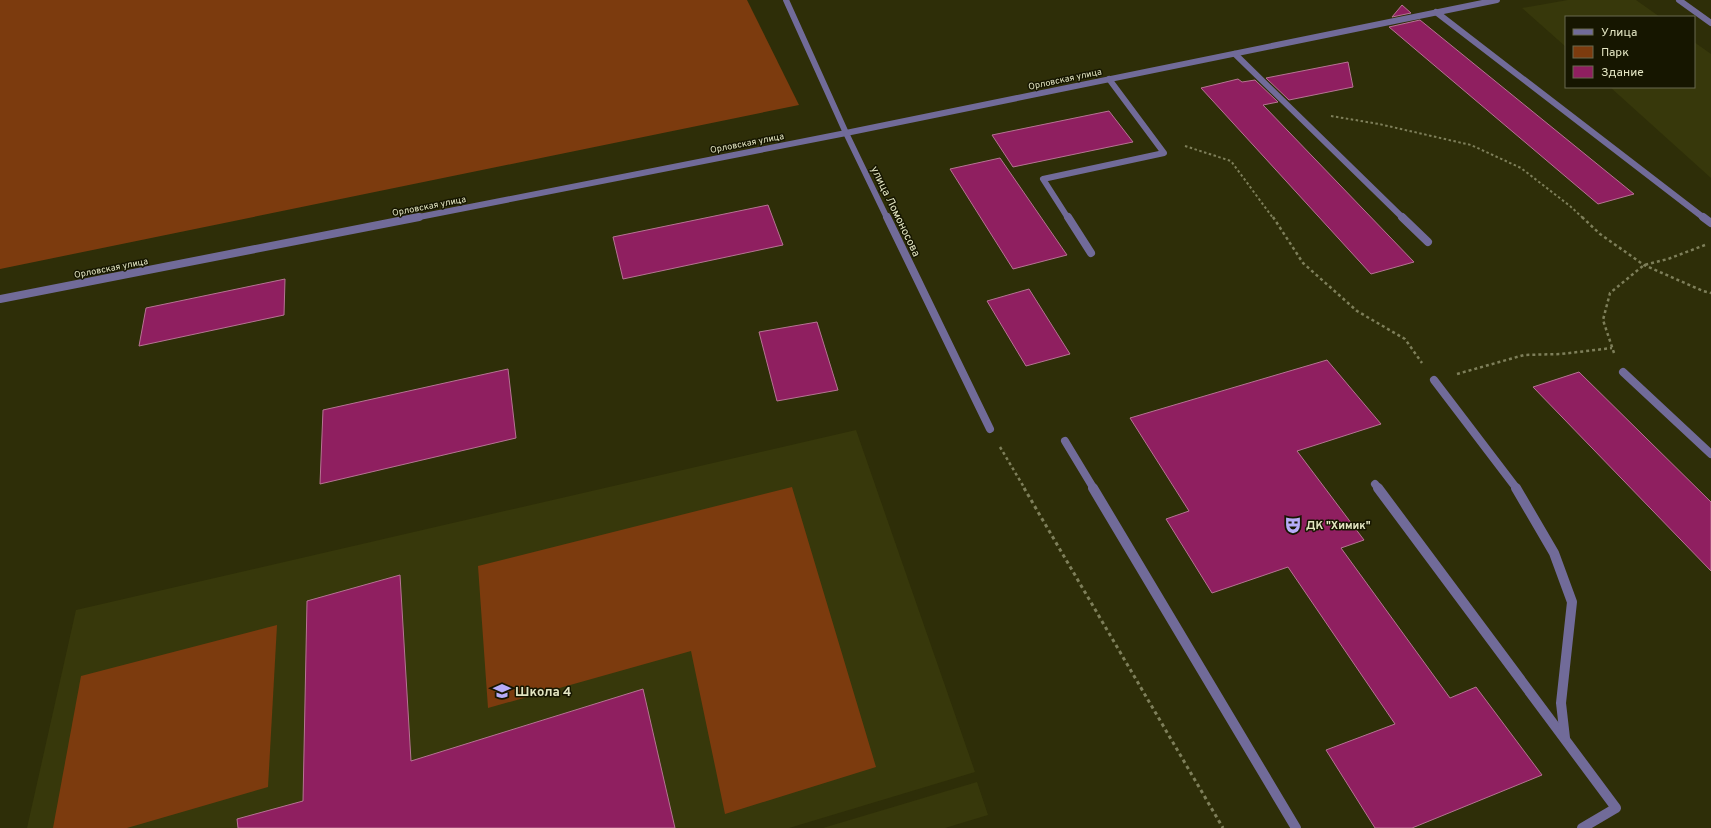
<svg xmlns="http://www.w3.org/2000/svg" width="1711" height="828" viewBox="0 0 1711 828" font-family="Overpass,sans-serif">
<rect width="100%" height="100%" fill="#2e2e08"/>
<!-- built -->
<g fill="#37380b">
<polygon points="1568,0 1636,0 1660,17 1566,17 1566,47 1522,8"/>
<polygon points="1694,42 1711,54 1711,178 1610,87 1694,87"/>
<polygon points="856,430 975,772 789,828 27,828 76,610"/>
<polygon points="977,782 988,815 945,828 823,828"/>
</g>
<!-- green -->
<g fill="#7c3b0e">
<polygon points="0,0 747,0 799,105 0,269"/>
<polygon points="792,487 876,767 725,814 691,651 488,708 478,566"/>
<polygon points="277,625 268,787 127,828 53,828 81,676"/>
</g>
<!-- building -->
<g fill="#8f1f60" stroke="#b67493">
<polygon points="1402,5 1411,13 1392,17"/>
<polygon points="1420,20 1634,194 1598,204 1389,27"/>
<polygon points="1348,62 1353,87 1289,100 1266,78"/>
<polygon points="1238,79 1242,82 1255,80 1278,102 1263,105 1414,262 1371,274 1201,88"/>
<polygon points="1109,111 1133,142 1013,167 992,135"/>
<polygon points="1000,158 1067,255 1013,269 950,169"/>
<polygon points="768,205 783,245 623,279 613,237"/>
<polygon points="285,279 284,315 139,346 146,308"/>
<polygon points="1029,289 1070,354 1026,366 987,301"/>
<polygon points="817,322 838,390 777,401 759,332"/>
<polygon points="1327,360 1381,424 1297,451 1364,540 1341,548 1450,698 1476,687 1542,775 1412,828 1375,828 1326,750 1395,724 1288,567 1212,593 1166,519 1189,511 1130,418"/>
<polygon points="508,369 516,438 320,484 323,410"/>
<polygon points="1579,372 1711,502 1711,571 1533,387"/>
<polygon points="400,575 411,761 643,689 675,828 238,828 237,819 303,801 307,601"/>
</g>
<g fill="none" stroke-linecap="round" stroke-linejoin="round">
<!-- path-far2 -->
<g stroke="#7e7f5a" stroke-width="2" stroke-dasharray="2.5 2.5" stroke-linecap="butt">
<polyline points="1331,116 1379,124 1471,145 1521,168 1570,206 1583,218"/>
<polyline points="1185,146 1231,161 1273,218"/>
</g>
<!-- path-far1 -->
<g stroke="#7e7f5a" stroke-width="2.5" stroke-dasharray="3 3" stroke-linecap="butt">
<polyline points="1273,217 1303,263 1357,311 1405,339 1422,363"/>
<polyline points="1582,217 1600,234 1644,265 1703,291 1711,293"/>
<polyline points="1614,353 1603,320 1610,293 1644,265 1668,259 1705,245"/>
<polyline points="1457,374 1524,355 1561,354 1612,348"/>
<polyline points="1000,447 1025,489"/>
</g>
<!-- path -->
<polyline stroke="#7e7f5a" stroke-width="3" stroke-dasharray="3.5 3.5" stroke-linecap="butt" points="1024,488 1223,828"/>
<!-- lane-far2 -->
<g stroke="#716b99" stroke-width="6">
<polyline points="1436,12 1704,218"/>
<polyline points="1235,54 1403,218"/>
<polyline points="1068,218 1043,179 1164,153 1109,79"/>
</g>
<!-- lane-far1 -->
<g stroke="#716b99" stroke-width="8">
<polyline points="1068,217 1091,253"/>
<polyline points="1402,217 1428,242"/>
<polyline points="1703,217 1711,223"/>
<polyline points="1623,372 1711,454"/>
<polyline points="1434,380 1517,489"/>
<polyline points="1065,441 1094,489"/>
<polyline points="1375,484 1379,489"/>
</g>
<!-- lane -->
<g stroke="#716b99" stroke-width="10">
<polyline points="1093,488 1296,828"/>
<polyline points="1378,488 1616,808 1582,828"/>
<polyline points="1516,488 1554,553 1572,602 1561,703 1565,738"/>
</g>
<!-- street-far1 -->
<g stroke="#716b99" stroke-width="6">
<polyline points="786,0 846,133 887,218"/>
<polyline points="1679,0 1711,23"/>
<polyline points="414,218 846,133 1497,0"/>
</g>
<!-- street -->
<g stroke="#716b99" stroke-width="8">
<polyline points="887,217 990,429"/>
<polyline points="0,299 419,217"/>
</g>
</g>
<!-- icons -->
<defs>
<g id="theatre-bare" transform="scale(1.38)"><path d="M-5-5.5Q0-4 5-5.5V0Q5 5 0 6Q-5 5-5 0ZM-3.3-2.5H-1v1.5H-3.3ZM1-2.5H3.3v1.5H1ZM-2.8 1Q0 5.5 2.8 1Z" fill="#b6acf8" stroke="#161600" stroke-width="2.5" paint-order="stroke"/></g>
<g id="school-bare" transform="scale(1.38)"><path d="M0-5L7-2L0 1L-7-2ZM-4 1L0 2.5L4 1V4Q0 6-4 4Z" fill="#b6acf8" stroke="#161600" stroke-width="2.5" paint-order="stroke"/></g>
</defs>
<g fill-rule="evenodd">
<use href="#theatre-bare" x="1293" y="525"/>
<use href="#school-bare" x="502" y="691"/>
</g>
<g text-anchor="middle" stroke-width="3" stroke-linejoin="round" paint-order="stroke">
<!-- far-street labels -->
<g font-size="9" fill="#e3e5c2" stroke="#161600">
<text transform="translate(1065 79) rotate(-12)" y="3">Орловская улица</text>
<text transform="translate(747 143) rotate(-11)" y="3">Орловская улица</text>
<text transform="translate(429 206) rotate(-11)" y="3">Орловская улица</text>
<text transform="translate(111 268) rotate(-11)" y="3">Орловская улица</text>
</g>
<!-- street labels -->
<g font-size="11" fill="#e3e5c2" stroke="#161600">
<text transform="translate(896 211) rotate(64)" y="4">улица Ломоносова</text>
</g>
<!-- poi labels -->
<g font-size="11" font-weight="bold" fill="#e3e5c2" stroke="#161600" text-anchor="start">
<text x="1306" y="529">ДК "Химик"</text>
</g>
<!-- near-poi labels -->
<g font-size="13" font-weight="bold" fill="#e3e5c2" stroke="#161600" text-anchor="start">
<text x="515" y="696">Школа 4</text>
</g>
</g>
<!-- legend -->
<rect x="1565" y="16" width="130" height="72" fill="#161600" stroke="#68694e"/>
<rect x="1573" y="29" width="20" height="6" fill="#716b99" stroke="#68694e"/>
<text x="1601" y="36" font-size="12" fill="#e3e5c2">Улица</text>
<rect x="1573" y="46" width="20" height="12" fill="#7c3b0e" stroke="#68694e"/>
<text x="1601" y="56" font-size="12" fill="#e3e5c2">Парк</text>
<rect x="1573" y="66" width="20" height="12" fill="#8f1f60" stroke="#68694e"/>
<text x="1601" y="76" font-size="12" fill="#e3e5c2">Здание</text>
</svg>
